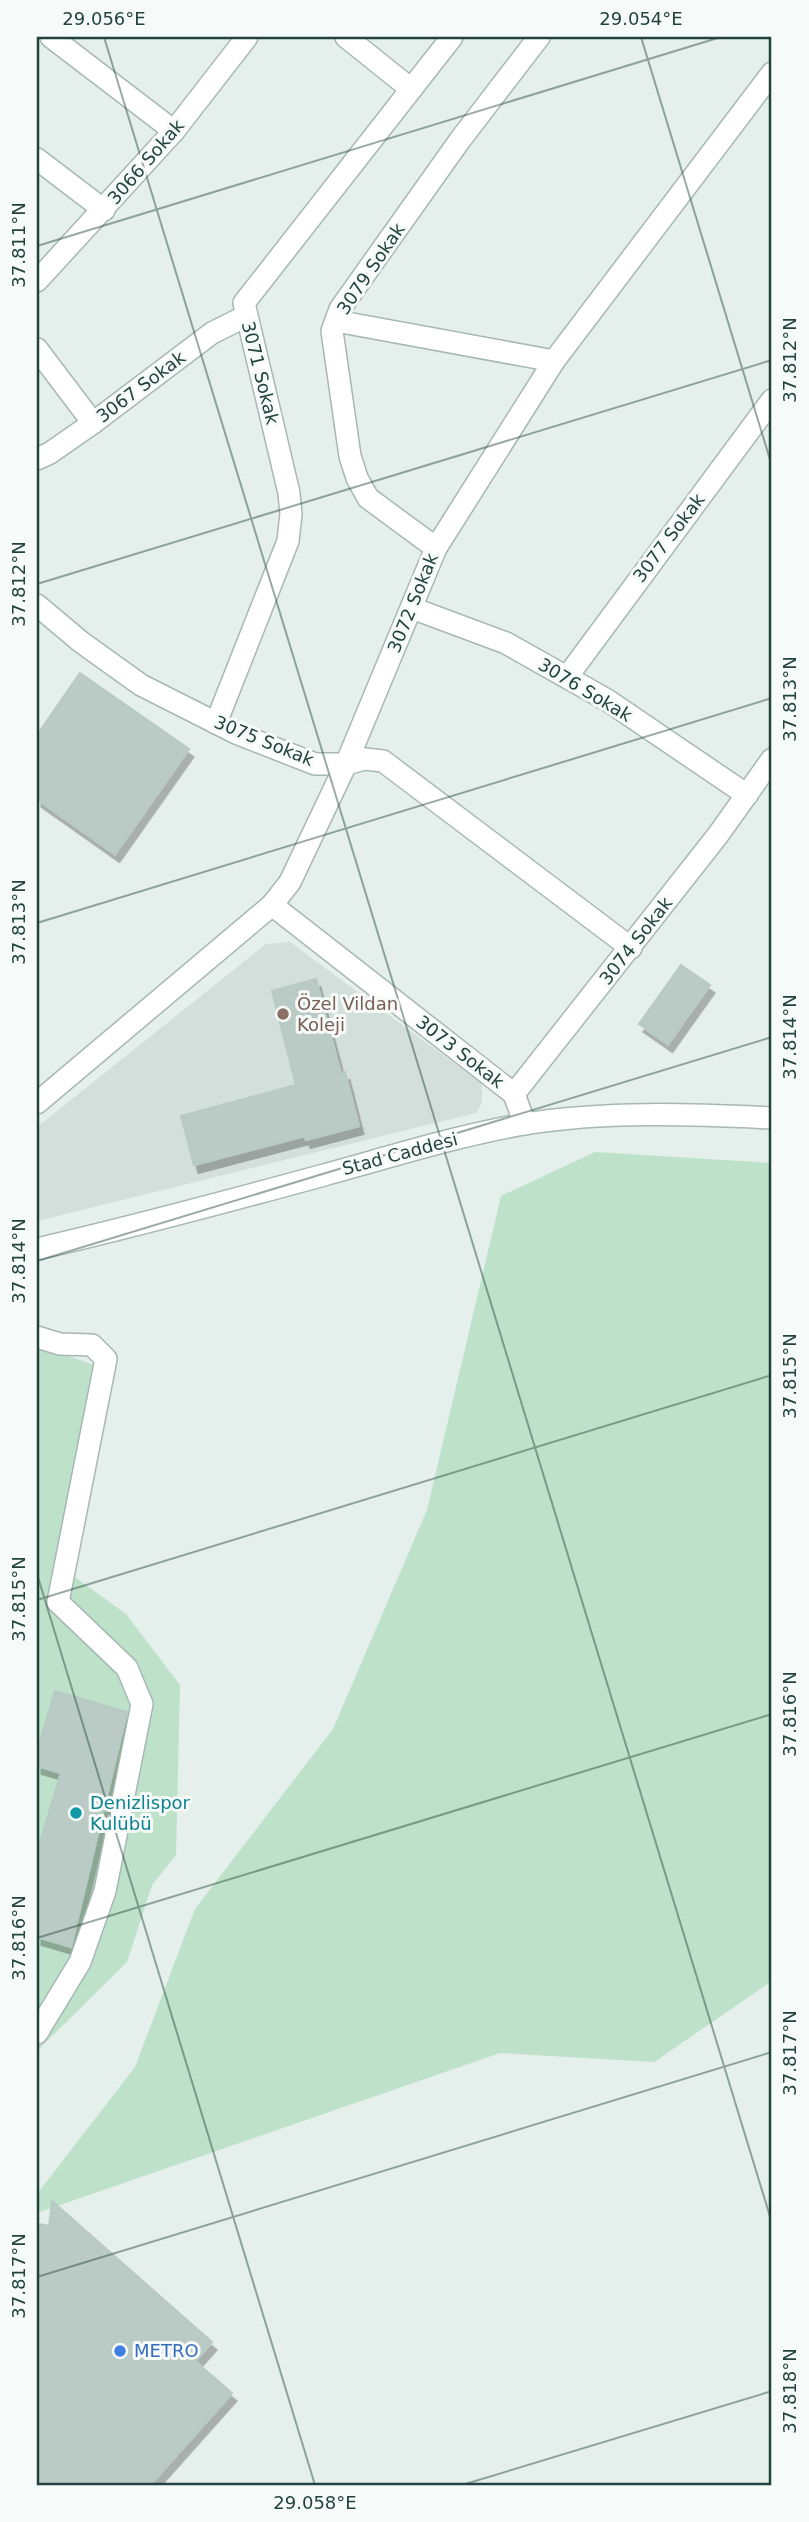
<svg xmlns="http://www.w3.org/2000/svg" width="809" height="2522" viewBox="0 0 809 2522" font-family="'DejaVu Sans',sans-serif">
<defs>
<filter id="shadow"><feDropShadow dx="4.5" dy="8" stdDeviation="0" flood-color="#0004"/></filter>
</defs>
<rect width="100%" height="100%" fill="#e5efeb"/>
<!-- built -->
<polygon fill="#d3dfda" points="290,942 482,1084 482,1103 476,1113 37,1221 37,1127 266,944"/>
<!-- green -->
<g fill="#bde2c9">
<polygon points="595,1152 772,1163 772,1981 654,2062 500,2053 37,2213 37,2194 135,2067 195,1909 333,1729 427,1510 501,1196"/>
<polygon points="37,1345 114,1372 72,1575 126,1614 180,1685 176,1855 152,1885 127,1962 37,2051"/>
</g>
<!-- building -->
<g fill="#bacbc5" stroke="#b7cac3" stroke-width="2" filter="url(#shadow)">
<polygon points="80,673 189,749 115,854 37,799 37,735"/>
<polygon points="681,965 710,985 668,1044 639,1024"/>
<polygon points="316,979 341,1074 345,1072 359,1126 306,1140 305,1136 194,1165 181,1116 296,1085 272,991"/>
<polygon points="55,1691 127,1712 71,1947 37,1937 37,1852 61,1773 37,1766 37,1752"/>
<polygon points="52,2201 212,2342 195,2361 232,2393 150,2485 37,2485 37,2240 39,2224 49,2226"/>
</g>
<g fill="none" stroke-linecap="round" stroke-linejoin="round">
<!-- minor casing -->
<g stroke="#a7b8b3" stroke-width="24">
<g id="minor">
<polyline points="51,37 174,131"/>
<polyline points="346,37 411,89"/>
<polyline points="37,159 104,210"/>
<polyline points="37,281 174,131 247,37"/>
<polyline points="336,321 554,361"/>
<polyline points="37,349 93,423"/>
<polyline points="37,459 50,453 93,423 212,333 246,316"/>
<polyline points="436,548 368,498 357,478 350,456 332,331 340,309 460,140 539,37"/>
<polyline points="37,605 81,642 141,685 236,733 315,764 346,764 365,759 383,761 631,948"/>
<polyline points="412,608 506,643 607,700 747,795"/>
<polyline points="567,677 772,400"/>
<polyline points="216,723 288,541 291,514 289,493 244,303 452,37"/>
<polyline points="272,905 514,1094"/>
<polyline points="37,1103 272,905 290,882 346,764 436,548 554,361 772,73"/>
<polyline points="525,1124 514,1094 718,835 772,759"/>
<path d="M 37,1249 C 133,1227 229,1201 324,1175 C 390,1157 456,1136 524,1124 C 605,1111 690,1114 772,1118"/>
<polyline points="37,1337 60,1344 92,1345 106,1359 58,1602 127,1668 142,1704 105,1891 80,1962 37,2033"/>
</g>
</g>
<!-- minor -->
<use href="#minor" stroke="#fff" stroke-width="21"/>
</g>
<!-- ticks -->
<path fill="none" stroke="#22433c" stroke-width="2" stroke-opacity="0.45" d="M 104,37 L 772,2223M 641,37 L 772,466M 37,246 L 721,37M 37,584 L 772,360M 37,923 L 772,698M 37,1261 L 772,1037M 37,1574 L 315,2485M 37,1600 L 772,1375M 37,1938 L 772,1714M 37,2277 L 772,2052M 462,2485 L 772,2391"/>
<!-- markers -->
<circle fill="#8d6e63" stroke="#f6fbf9" stroke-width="2.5" cx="283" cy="1014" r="7"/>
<circle fill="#0f9aa8" stroke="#f6fbf9" stroke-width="2.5" cx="76" cy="1813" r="7"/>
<circle fill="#3f7fe0" stroke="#f6fbf9" stroke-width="2.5" cx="120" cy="2351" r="7"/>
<g text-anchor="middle" stroke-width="6" stroke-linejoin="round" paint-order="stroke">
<!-- street labels -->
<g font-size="18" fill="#22433c" stroke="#f6fbf9">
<text transform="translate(146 162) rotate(-49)" y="6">3066 Sokak</text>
<text transform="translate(371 269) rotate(-56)" y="6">3079 Sokak</text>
<text transform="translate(260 373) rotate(76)" y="6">3071 Sokak</text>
<text transform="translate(141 387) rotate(-37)" y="6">3067 Sokak</text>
<text transform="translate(669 538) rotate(-53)" y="6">3077 Sokak</text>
<text transform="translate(413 603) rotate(-68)" y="6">3072 Sokak</text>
<text transform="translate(585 690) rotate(31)" y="6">3076 Sokak</text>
<text transform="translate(264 741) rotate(22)" y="6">3075 Sokak</text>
<text transform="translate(636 941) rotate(-52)" y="6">3074 Sokak</text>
<text transform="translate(460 1052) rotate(38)" y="6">3073 Sokak</text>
<text transform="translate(400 1154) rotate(-15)" y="6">Stad Caddesi</text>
</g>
<!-- education labels -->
<g font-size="18" fill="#785e54" stroke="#f6fbf9" text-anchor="start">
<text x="297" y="1010">Özel Vildan<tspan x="297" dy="21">Koleji</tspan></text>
</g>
<!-- culture labels -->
<g font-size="18" fill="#0d838f" stroke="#f6fbf9" text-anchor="start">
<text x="90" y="1809">Denizlispor<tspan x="90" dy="21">Kulübü</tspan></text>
</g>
<!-- shop labels -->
<g font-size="18" fill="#366cbe" stroke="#f6fbf9" text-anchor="start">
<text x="134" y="2357">METRO</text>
</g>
</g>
<!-- border -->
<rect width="809" height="2522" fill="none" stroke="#f6fbf9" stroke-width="77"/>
<rect x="38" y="38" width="732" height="2446" fill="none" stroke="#22433c" stroke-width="2.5"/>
<g font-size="18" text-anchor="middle" fill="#22433c">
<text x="104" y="25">29.056°E</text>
<text x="641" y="25">29.054°E</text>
<text transform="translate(19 245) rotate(-90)" y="6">37.811°N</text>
<text transform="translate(790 360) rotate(-90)" y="6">37.812°N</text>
<text transform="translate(19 584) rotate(-90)" y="6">37.812°N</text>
<text transform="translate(790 699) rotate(-90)" y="6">37.813°N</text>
<text transform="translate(19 922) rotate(-90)" y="6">37.813°N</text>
<text transform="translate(790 1037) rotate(-90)" y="6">37.814°N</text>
<text transform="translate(19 1261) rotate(-90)" y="6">37.814°N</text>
<text transform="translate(790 1376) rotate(-90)" y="6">37.815°N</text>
<text transform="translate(19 1599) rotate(-90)" y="6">37.815°N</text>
<text transform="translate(790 1714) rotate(-90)" y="6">37.816°N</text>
<text transform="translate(19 1938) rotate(-90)" y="6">37.816°N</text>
<text transform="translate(790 2053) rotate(-90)" y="6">37.817°N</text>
<text transform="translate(19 2276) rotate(-90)" y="6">37.817°N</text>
<text transform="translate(790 2391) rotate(-90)" y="6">37.818°N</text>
<text x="315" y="2509">29.058°E</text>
</g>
</svg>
